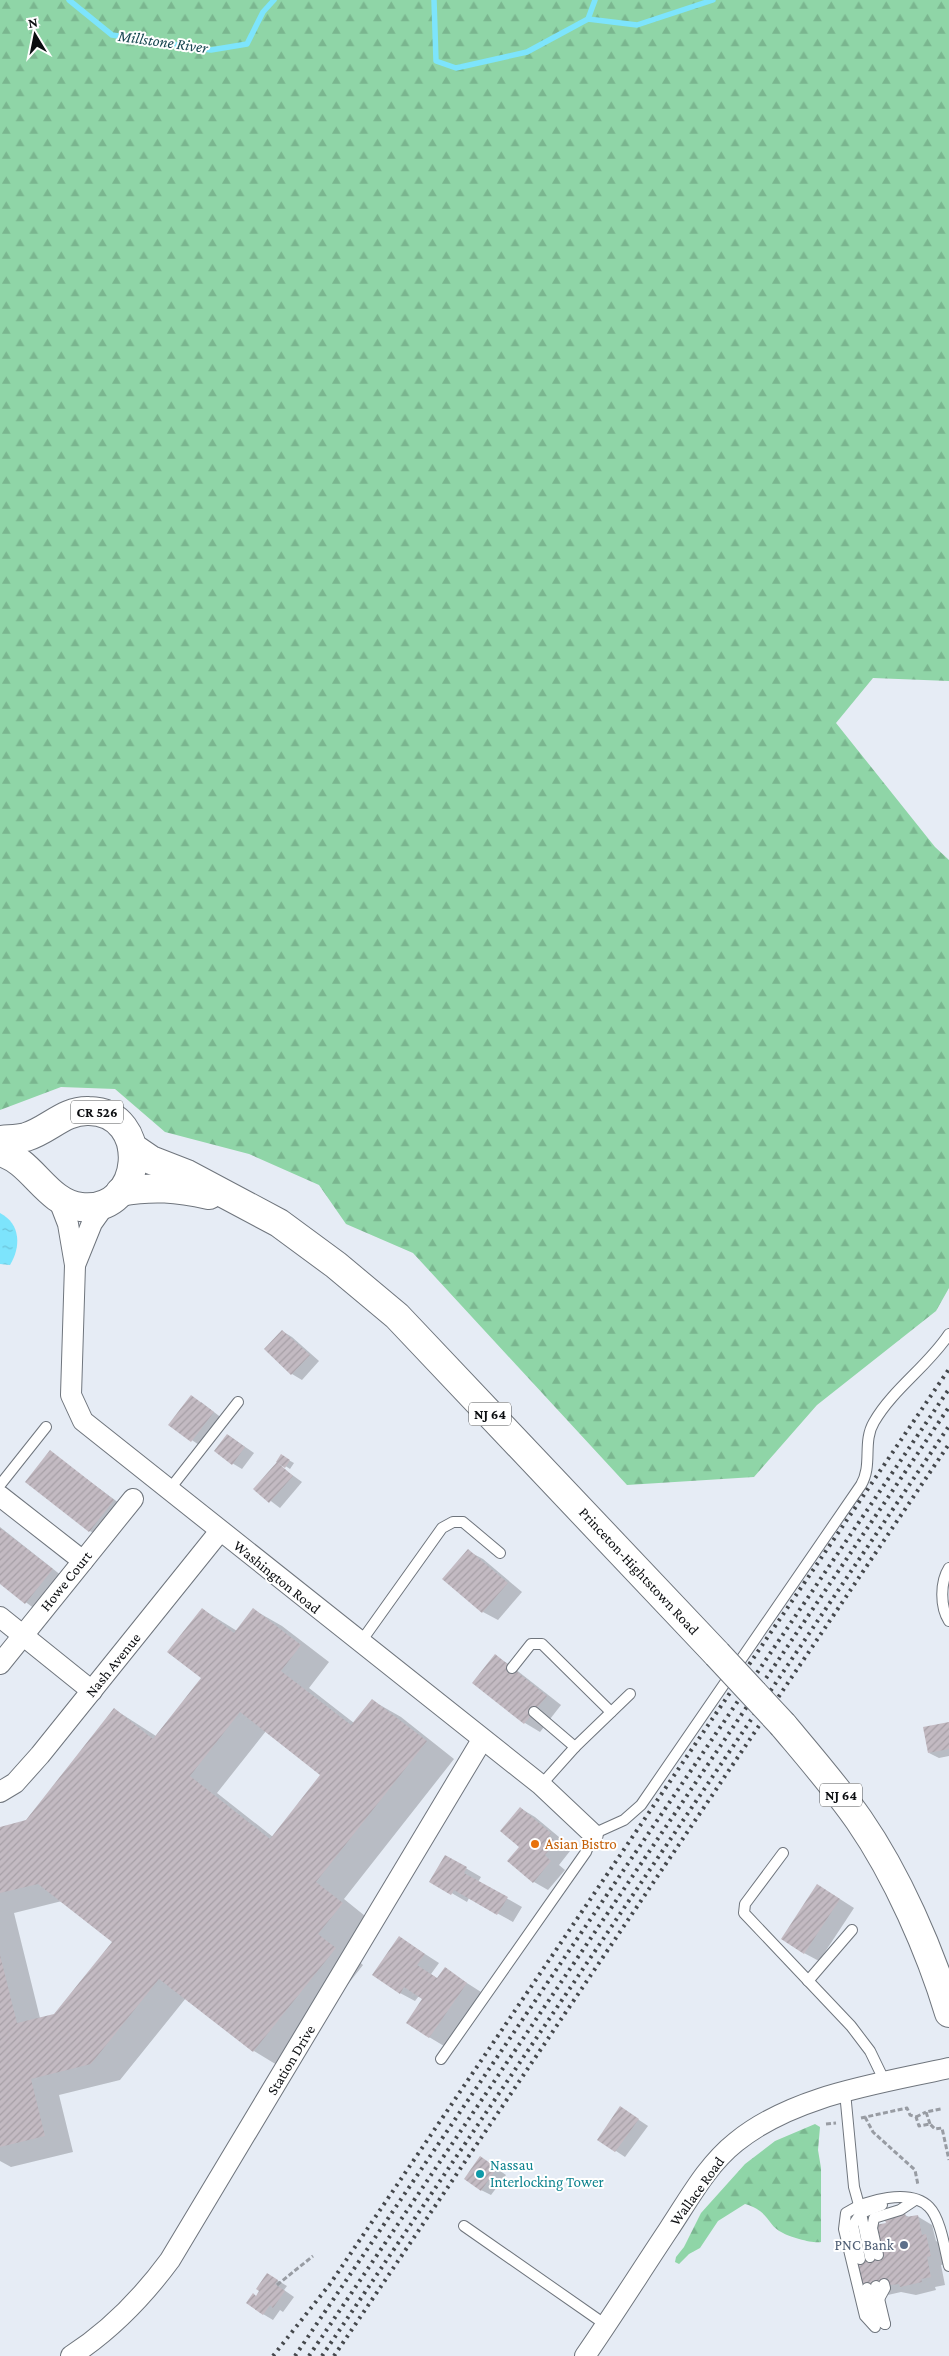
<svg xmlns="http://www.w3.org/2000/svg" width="949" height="2356" viewBox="0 0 949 2356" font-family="'Crimson Pro',serif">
<defs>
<pattern id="forest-firs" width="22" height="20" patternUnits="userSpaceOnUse" patternTransform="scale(1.25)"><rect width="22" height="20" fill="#8fd5a7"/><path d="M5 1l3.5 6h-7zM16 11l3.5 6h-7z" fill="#7ab68f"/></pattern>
<pattern id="water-ripples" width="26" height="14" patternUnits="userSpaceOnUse" patternTransform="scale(1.25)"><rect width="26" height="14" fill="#7de4fc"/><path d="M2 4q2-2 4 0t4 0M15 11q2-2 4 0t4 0" fill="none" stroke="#6bc2d7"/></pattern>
<pattern id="building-hatch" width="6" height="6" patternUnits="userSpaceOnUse" patternTransform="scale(1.25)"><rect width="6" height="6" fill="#c3bac2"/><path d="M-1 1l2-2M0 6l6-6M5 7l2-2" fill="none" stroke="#a69fa6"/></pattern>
</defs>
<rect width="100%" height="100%" fill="#e6ecf5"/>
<!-- forest -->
<g fill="url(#forest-firs)">
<polygon points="0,0 949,0 949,681 873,678 836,723 935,847 949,860 949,1288 936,1311 817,1405 754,1477 627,1485 413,1253 346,1224 319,1185 249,1154 165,1132 115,1089 61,1087 0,1110"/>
<path d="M 815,2124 L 820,2127 L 818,2150 L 821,2168 L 821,2242 C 814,2244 790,2237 783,2233 C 767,2226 770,2211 745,2204 L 718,2221 L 700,2248 L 689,2254 L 679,2264 L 675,2262 L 676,2257 L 684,2247 L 701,2213 L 745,2164 L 775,2141 Z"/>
</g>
<!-- water -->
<path fill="url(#water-ripples)" d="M 0,1213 C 21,1224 21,1247 10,1265 L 0,1264 Z"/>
<!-- shadow -->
<g fill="#0003" fill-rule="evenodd">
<polygon points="282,1331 292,1337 319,1361 302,1380 292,1374 265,1349"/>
<polygon points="201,1402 223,1419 202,1447 170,1425"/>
<polygon points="228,1435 254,1453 242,1469 232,1463"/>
<polygon points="50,1452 123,1506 99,1537 90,1531"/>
<polygon points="281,1456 294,1463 290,1469 278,1461"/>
<polygon points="277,1464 302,1482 280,1508 255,1489"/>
<polygon points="0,1527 62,1576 35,1609 0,1583"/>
<polygon points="468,1551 483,1559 522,1592 498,1620 483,1612 444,1579"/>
<path d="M 202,1609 L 237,1631 L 254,1610 L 282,1626 L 329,1662 L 309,1688 L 354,1723 L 373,1701 L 401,1717 L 454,1759 L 344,1899 L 370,1920 L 346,1951 L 363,1965 L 282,2068 L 254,2051 L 186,1998 L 120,2080 L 59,2095 L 73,2152 L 11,2167 L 0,2161 L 0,1828 L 26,1822 L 114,1709 L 156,1736 L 202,1678 ZM 266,1731 L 322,1775 L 273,1837 L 217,1793 ZM 62,1901 L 113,1942 L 55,2015 L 40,2018 L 14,1913 Z"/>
<polygon points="495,1656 510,1665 561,1705 540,1732 525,1723 474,1683"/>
<polygon points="949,1723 949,1756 939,1758 929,1753"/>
<polygon points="520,1808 535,1817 565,1842 563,1845 570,1851 559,1865 565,1870 548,1890 534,1882 520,1846"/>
<polygon points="445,1856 481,1877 478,1882 522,1907 513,1922 469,1898 467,1902 431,1881"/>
<polygon points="832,1894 854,1908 819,1961 804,1953"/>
<polygon points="400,1938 439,1963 431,1974 438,1979 445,1969 481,1992 444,2046 429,2037 424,1999 419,1996 415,2001 400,1993"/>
<polygon points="630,2114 648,2126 625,2157 598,2139"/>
<polygon points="490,2164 506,2175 491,2195 481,2190"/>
<polygon points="905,2215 911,2218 917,2216 932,2225 936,2241 941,2244 946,2264 941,2265 945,2285 935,2287 936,2290 916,2295 901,2292 879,2297 887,2224"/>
<polygon points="277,2280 287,2286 284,2290 294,2297 283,2312 280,2310 273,2320 263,2314 256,2297"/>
</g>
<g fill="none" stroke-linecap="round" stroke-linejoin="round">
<!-- stream -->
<g stroke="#7de4fc" stroke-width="5.5">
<polyline points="69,0 112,35 211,50 247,44 263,12 274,0"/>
<polyline points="434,0 436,61 456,68 527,52 588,19 595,0"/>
<polyline points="588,19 637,25 713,0"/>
</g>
</g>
<!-- building -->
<g fill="url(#building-hatch)" fill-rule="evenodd">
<polygon points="282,1330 310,1355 291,1375 264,1349"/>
<polygon points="191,1395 214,1412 191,1442 168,1425"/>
<polygon points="227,1434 245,1447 232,1465 214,1451"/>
<polygon points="50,1450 114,1500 89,1532 25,1482"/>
<polygon points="281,1454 290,1460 285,1468 276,1462"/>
<polygon points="277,1462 293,1476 269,1503 253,1489"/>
<polygon points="0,1528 53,1569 25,1604 0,1584"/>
<polygon points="468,1549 508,1583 482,1613 442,1579"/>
<path d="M 202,1608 L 234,1633 L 253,1608 L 301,1645 L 281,1671 L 351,1725 L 372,1699 L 427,1741 L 316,1882 L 343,1903 L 318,1934 L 336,1948 L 253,2052 L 159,1979 L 91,2064 L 31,2079 L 45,2136 L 0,2147 L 0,1955 L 17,2023 L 54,2014 L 112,1942 L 38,1884 L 0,1893 L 0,1827 L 26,1820 L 114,1708 L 153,1739 L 201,1678 L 167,1652 ZM 240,1712 L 320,1775 L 270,1839 L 190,1776 Z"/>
<polygon points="495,1654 547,1696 524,1724 472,1683"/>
<polygon points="949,1722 949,1749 928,1753 923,1727"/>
<polygon points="520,1807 551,1833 549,1836 556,1842 545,1855 551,1861 533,1883 507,1861 519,1847 500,1831"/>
<polygon points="445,1855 467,1867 464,1873 508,1897 497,1915 454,1890 451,1895 429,1882"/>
<polygon points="817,1884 840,1899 804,1954 781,1939"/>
<polygon points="399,1936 425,1954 417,1965 437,1978 445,1967 467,1983 429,2038 406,2023 422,1999 404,1987 400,1994 372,1975"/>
<polygon points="620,2106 639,2119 615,2152 597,2140"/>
<polygon points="480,2156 497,2168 481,2191 464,2179"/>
<polygon points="905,2213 906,2217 918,2215 922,2235 926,2234 931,2256 927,2257 931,2277 921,2279 922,2282 900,2287 899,2284 863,2289 857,2260 881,2255 875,2225 886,2223 884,2218"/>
<polygon points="267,2273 278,2280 275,2284 285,2291 273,2308 270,2305 263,2315 246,2303 253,2293 256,2296 259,2291 256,2289"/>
</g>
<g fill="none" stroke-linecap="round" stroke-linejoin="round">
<!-- lane casing -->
<g stroke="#6f757d" stroke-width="12">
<g id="lane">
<polyline points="0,1485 46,1427"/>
<polyline points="169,1490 238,1402"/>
<path d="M 949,1568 C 940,1582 940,1607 949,1621"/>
<polyline points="360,1643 442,1528 453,1522 463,1522 500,1553"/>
<polyline points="512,1668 531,1644 542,1644 611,1712"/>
<polyline points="534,1712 575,1747"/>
<polyline points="541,1785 575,1747 630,1694"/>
<polyline points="783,1853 745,1904 744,1913 851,2026 870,2051 885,2082"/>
<polyline points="808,1981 852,1930"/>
<path d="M 441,2059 L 586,1852 L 593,1834 L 624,1820 L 641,1805 L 861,1485 C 873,1465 862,1442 874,1422 C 893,1389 928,1366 949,1334"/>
<polyline points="845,2092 854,2187 859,2205"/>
<polyline points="861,2213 870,2257"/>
<polyline points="464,2226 606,2325"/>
<polyline points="878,2255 872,2228 874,2218 900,2210 915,2200"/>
<polyline points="860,2259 853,2225 861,2213 882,2205"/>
<polyline points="876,2286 885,2324"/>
<polyline points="867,2288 874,2317 885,2324"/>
<polyline points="879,2299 885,2288 884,2284"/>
<path d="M 875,2327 L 865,2316 L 844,2229 L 846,2213 C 866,2200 910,2188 929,2207 C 941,2219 945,2251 949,2266"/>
</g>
</g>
<!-- street casing -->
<g stroke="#6f757d" stroke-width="22">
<g id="street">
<polyline points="58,1198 68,1224 75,1265 71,1395 83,1421 541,1785 593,1834"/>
<polyline points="75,1265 92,1223 107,1202"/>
<polyline points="0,1496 83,1561"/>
<polyline points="0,1617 92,1691"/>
<polyline points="0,1664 133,1499"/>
<polyline points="0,1792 15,1783 40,1755 220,1531"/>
<path d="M 71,2356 C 111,2330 142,2298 170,2260 L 482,1740"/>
<path d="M 585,2356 C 614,2314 641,2271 669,2229 C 689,2199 707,2165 736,2142 C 794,2095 878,2084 949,2068"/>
</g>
</g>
<!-- primary casing -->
<g stroke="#6f757d" stroke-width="30">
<g id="primary">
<path d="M 0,1140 C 8,1139 18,1139 26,1137 C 49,1130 64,1110 89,1111 C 152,1112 145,1214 81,1207 C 46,1203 33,1161 0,1152"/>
<polyline points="132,1147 151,1160 187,1174 279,1223 336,1265 397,1316 717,1654"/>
<path d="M 120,1192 C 153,1186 177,1188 209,1195"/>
<path d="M 783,1725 C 809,1756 836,1787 859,1820 C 897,1875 930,1950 949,2013"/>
</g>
</g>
<!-- path -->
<g stroke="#989ca3" stroke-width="3" stroke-dasharray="5 2.5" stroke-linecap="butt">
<polyline points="865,2117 873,2132 915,2170 918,2185"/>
<polyline points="916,2117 926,2112"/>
<polyline points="861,2118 907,2108 910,2115 916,2117 919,2126 930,2124 935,2129 942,2128 949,2160"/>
<polyline points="826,2124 836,2123"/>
<polyline points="930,2124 926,2112 941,2109"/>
<polyline points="277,2285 313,2256"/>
</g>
<!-- lane -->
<use href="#lane" stroke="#fff" stroke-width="10"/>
<!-- street -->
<use href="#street" stroke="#fff" stroke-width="20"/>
<!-- primary -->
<use href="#primary" stroke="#fff" stroke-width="28"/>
<!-- rail -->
<g stroke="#45484c" stroke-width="4" stroke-dasharray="2.5 5" stroke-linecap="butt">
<polyline points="273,2356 330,2284 949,1369"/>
<polyline points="295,2356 949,1389"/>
<polyline points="309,2356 949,1407"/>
<polyline points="322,2356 949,1426"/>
<polyline points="334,2356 949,1444"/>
</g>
<!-- primary-bridge casing -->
<g stroke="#6f757d" stroke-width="30" stroke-linecap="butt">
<polyline id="primary-bridge" points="717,1654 783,1725"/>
</g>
<!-- primary-bridge -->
<use href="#primary-bridge" stroke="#fff" stroke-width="28"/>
</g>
<!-- markers -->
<circle fill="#e8710a" stroke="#fff" stroke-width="2" cx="535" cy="1844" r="5"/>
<circle fill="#0f9aa8" stroke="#fff" stroke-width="2" cx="480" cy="2174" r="5"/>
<circle fill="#5c6f8a" stroke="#fff" stroke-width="2" cx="904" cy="2245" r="5"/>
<g text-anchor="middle" stroke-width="4" stroke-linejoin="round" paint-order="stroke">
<!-- shield labels -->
<g fill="#fff" stroke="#545658" stroke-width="1">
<rect x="71" y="1100.5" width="52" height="23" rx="4"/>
<rect x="469" y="1402.5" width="42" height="23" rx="4"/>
<rect x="820" y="1783.5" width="42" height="23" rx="4"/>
</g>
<g font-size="14" font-weight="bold" fill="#0b0d10">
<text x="97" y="1117">CR 526</text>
<text x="490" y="1419">NJ 64</text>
<text x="841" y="1800">NJ 64</text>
</g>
<!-- street labels -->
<g font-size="15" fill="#0b0d10" stroke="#fff">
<text transform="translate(639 1571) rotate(47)" y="5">Princeton-Hightstown Road</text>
<text transform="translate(277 1577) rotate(39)" y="5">Washington Road</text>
<text transform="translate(66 1581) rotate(-51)" y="5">Howe Court</text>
<text transform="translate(113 1665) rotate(-51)" y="5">Nash Avenue</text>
<text transform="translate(291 2060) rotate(-59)" y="5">Station Drive</text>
<text transform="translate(697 2191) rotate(-54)" y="5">Wallace Road</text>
</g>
<!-- food labels -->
<g font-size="15" fill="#c56008" stroke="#fff" text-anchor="start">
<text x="545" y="1849">Asian Bistro</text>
</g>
<!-- culture labels -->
<g font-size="15" fill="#0d838f" stroke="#fff" text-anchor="start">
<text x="490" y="2170">Nassau<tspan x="490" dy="17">Interlocking Tower</tspan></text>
</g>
<!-- service labels -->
<g font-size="15" fill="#4e5e75" stroke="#fff" text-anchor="end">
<text x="894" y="2250">PNC Bank</text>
</g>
<!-- water labels -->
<g font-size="16" font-style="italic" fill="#174650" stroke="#fff">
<text transform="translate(163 41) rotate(8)" y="6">Millstone River</text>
</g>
</g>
<!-- north arrow -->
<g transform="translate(35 35) rotate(350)" stroke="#ffffff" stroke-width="4" paint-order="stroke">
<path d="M0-4L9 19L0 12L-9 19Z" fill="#0b0d10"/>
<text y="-8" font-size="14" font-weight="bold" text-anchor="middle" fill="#0b0d10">N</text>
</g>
</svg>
